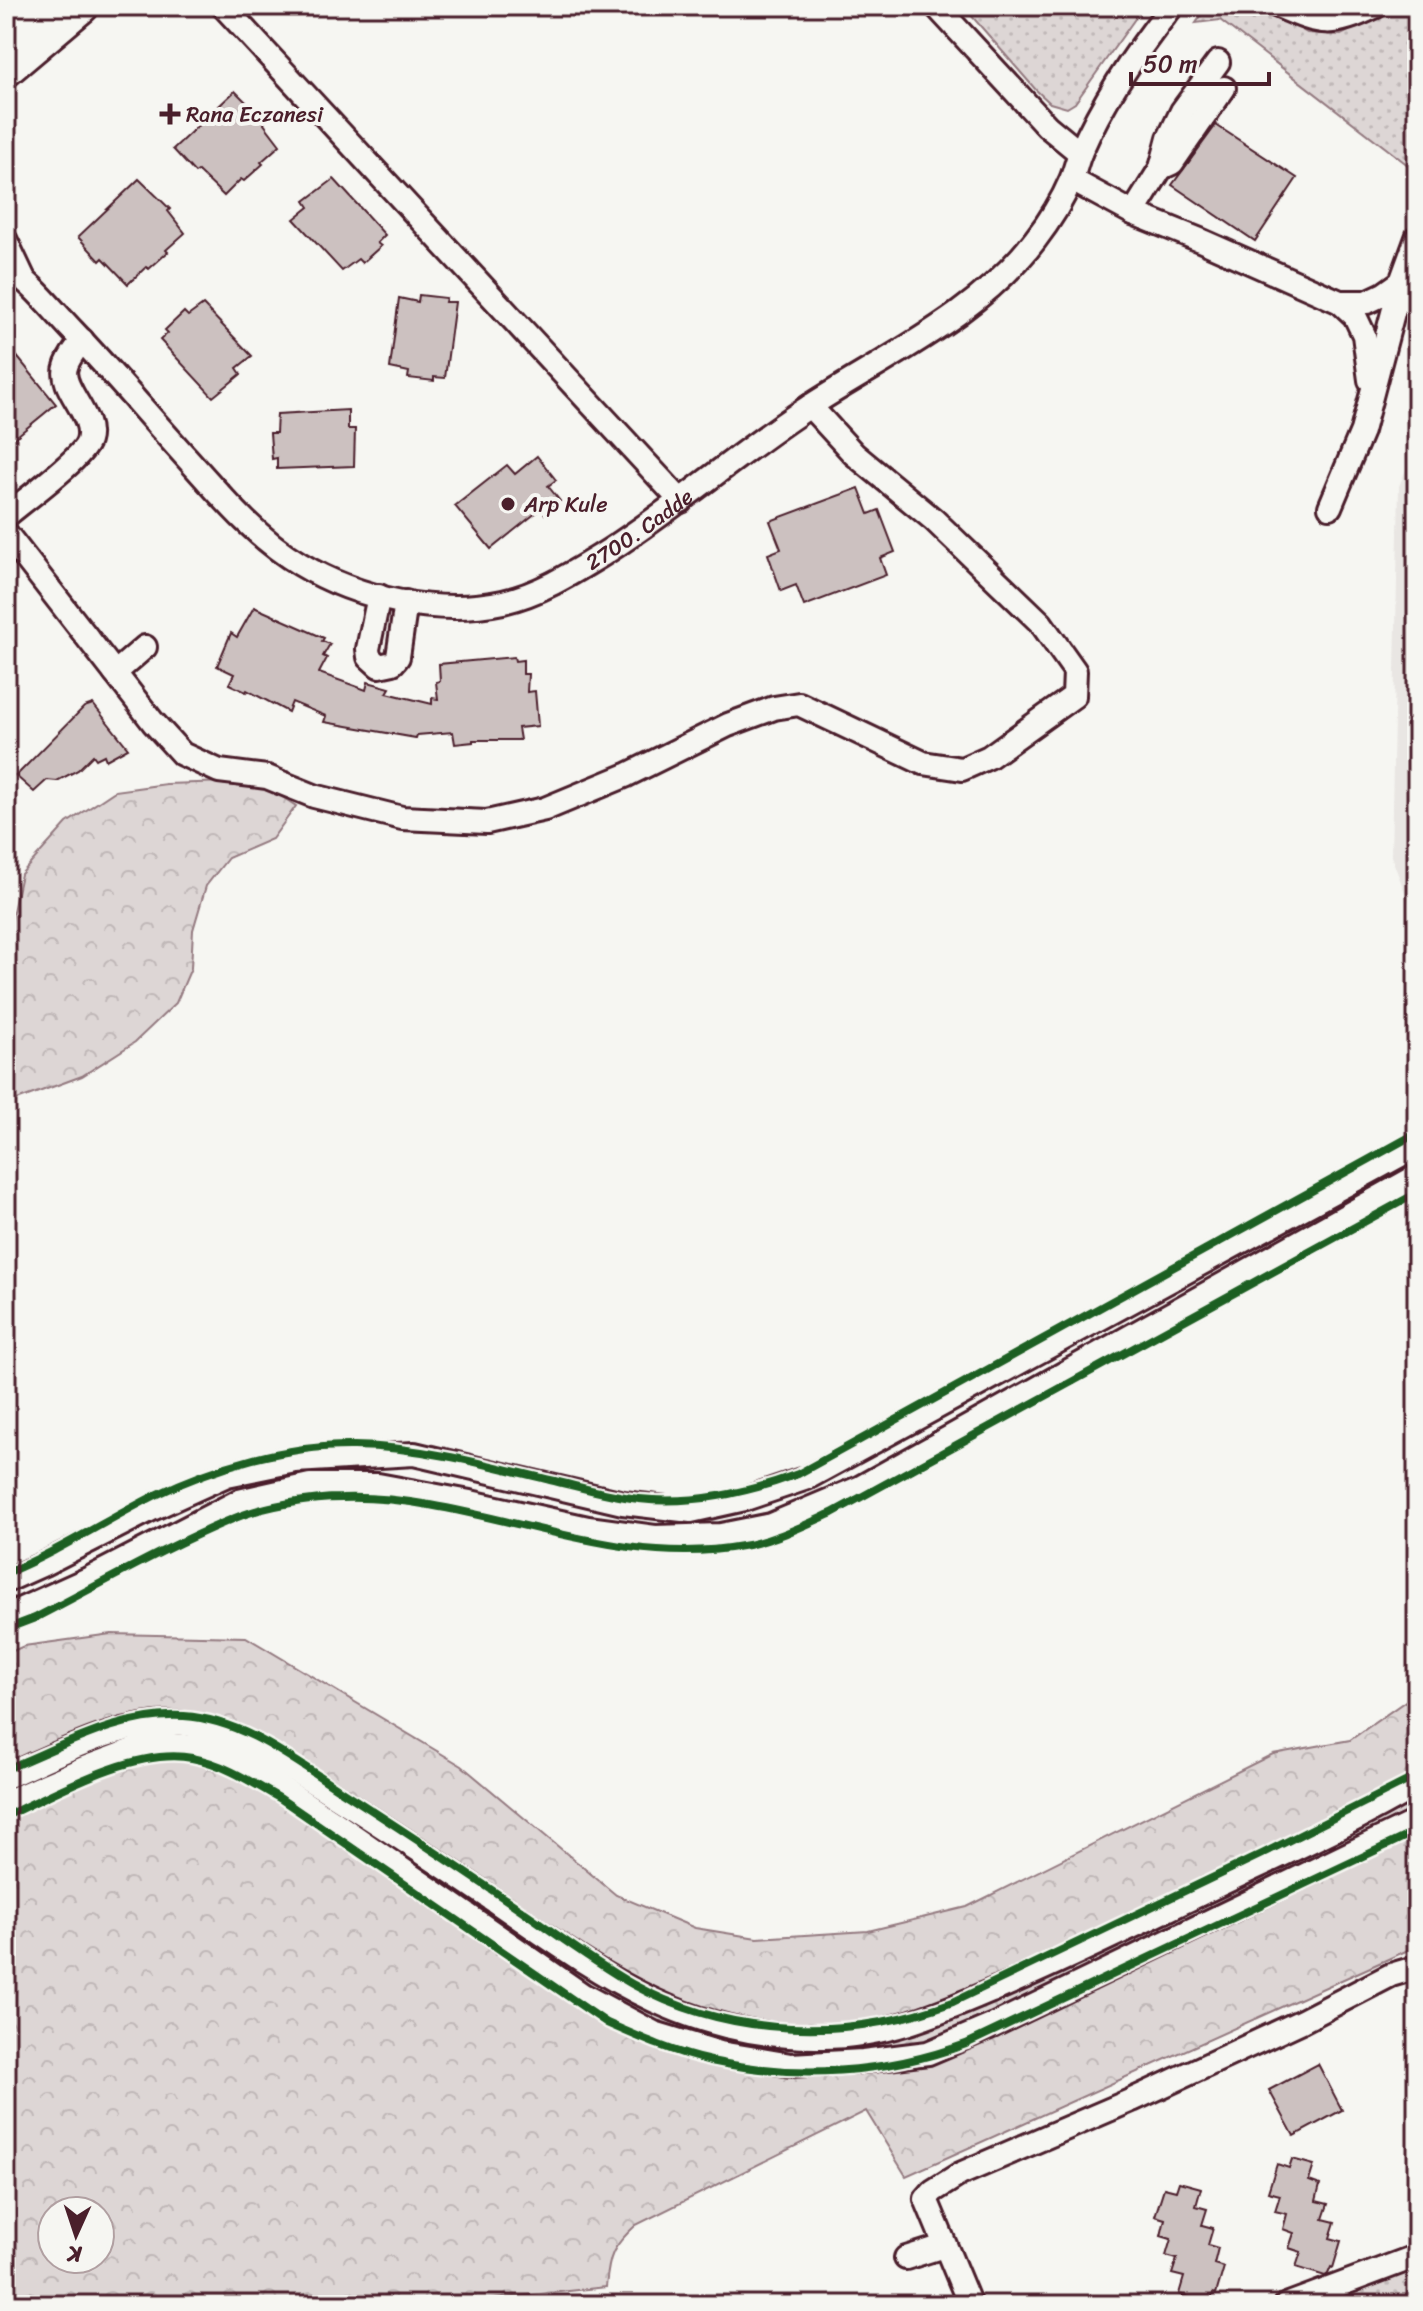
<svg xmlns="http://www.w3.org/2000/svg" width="1423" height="2311" viewBox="0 0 1423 2311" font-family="Sriracha,sans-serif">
<defs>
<pattern id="grass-dots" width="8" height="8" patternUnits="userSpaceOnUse" patternTransform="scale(2)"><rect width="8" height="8" fill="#ddd6d5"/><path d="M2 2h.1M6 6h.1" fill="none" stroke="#bfb7b7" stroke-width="1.8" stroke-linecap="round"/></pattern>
<pattern id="forest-crowns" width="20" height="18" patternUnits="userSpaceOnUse" patternTransform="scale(2)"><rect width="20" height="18" fill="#ddd6d5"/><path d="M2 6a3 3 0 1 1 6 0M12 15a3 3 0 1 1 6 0" fill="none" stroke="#bfb7b7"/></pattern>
</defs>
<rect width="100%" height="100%" fill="#f6f6f2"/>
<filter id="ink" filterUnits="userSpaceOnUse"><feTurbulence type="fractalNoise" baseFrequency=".0125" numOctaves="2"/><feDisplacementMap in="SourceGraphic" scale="16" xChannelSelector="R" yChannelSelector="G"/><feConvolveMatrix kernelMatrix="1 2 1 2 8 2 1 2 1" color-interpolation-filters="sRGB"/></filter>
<g filter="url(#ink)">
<!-- built -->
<polygon fill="#e9e6e3" points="1417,444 1417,924 1391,856 1399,486"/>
<!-- grass -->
<g fill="url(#grass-dots)" stroke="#947a80" stroke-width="2">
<polygon points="963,6 1144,6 1075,103 1067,108 1050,103 1036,90"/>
<polygon points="1208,6 1262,6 1307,33 1341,35 1387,11 1417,11 1417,172 1220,20 1196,23"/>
<polygon points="1401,2271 1416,2279 1417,2305 1317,2305"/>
</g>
<!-- forest -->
<g fill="url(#forest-crowns)" stroke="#947a80" stroke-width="2" fill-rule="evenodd">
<polygon points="258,781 296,806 272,839 228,858 206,886 193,930 191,968 176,1003 135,1042 82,1076 6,1104 6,944 21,874 67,823 115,791 166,784"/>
<path d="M 111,1634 L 246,1637 L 462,1766 L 616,1895 L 695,1928 L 757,1938 L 868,1931 L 967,1907 L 1273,1754 L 1350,1740 L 1417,1693 L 1417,1946 L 906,2176 L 866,2111 L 636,2225 C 612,2247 609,2255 606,2287 L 476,2301 L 6,2305 L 6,1654 L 24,1646 ZM 52,2211 L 100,2211 L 100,2259 L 52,2259 Z"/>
</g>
<!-- building -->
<g fill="#ccc1c0" stroke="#4a1f2b" stroke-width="2">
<polygon points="235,91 265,121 264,124 280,145 261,162 263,164 244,181 241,179 224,196 198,171 195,173 173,149"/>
<polygon points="1216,125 1297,178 1255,241 1172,185"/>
<polygon points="139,179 170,209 168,211 185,233 166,250 168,252 149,269 146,267 128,284 103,258 100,261 78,237"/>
<polygon points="334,179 385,235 377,243 381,246 362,263 358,259 342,271 294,219 309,207 305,201"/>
<polygon points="419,295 446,298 445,302 455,302 445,378 434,377 434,381 408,378 409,372 390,368 399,298 418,302"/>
<polygon points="203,305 252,356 237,368 241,374 213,397 160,340 168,333 165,330 184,312 188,316"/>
<polygon points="6,343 56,404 6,445"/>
<polygon points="348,410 348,429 355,429 354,466 277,469 277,458 272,459 270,433 276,433 277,414"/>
<polygon points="537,456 556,480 548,486 560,501 545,514 542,508 491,549 455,506 507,465 515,474"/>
<polygon points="859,488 869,514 879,510 895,552 880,558 886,575 804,606 796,585 781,591 768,554 781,549 770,521"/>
<polygon points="254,607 324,638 322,641 330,644 323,656 327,658 319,673 366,690 368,682 390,688 387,693 432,704 432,698 438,699 436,682 440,681 439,664 514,657 515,661 523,660 523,674 528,674 527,692 535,691 538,726 518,728 520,740 473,740 473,742 455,744 453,732 417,735 416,738 324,722 326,716 292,702 288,712 247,690 246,692 229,684 234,674 217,666 231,633 237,637"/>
<polygon points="93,704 128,748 106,760 104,755 96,759 93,755 78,770 57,781 47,780 34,792 16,776 84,707"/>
<polygon points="1318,2064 1342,2110 1294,2136 1269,2090"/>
<polygon points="1292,2159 1314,2165 1309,2181 1320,2185 1316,2201 1328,2204 1323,2219 1335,2222 1330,2238 1341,2241 1333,2268 1331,2267 1328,2274 1325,2276 1296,2267 1301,2252 1289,2248 1294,2233 1283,2229 1287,2214 1275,2211 1280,2195 1268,2192 1277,2164 1289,2168"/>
<polygon points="1179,2182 1201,2188 1196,2206 1207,2209 1202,2225 1213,2228 1208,2245 1218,2248 1214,2264 1224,2267 1216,2294 1213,2293 1210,2303 1179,2294 1184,2277 1172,2274 1177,2259 1166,2256 1171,2239 1161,2236 1165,2219 1155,2216 1164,2188 1176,2191"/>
</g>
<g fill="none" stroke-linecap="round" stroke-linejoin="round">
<!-- minor casing -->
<g stroke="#4a1f2b" stroke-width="28">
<g id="minor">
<polyline points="223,6 681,501"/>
<polyline points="936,6 1047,126 1080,153"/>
<path d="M 1278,6 C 1323,26 1332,27 1376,6"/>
<polyline points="1161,168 1172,163 1224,88"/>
<polyline points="1072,180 1133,213 1200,240 1340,302 1367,302 1384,294 1401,282 1417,238"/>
<polyline points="1133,213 1161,168 1169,138 1182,111 1218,62"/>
<polyline points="6,241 23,277"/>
<path id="s1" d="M 6,266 C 32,283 51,308 73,331 C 112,372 149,416 187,458 C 221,496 256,538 300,564 C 358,599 437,616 503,602 C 539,594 571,574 602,555 C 670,512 731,459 798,414 C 878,360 975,319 1035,240 C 1049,222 1062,201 1071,180 C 1075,171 1077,160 1081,151 C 1103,100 1138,49 1172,6"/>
<polyline points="1340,302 1355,316 1364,335 1370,380"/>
<polyline points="1330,507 1362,431 1401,282"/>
<path d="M 6,516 C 22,502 83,458 88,441 C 96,415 59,389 66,367 C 68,358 77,348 82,340"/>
<polyline points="6,533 153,722 182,754 219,771 267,777 314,796 402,818 487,822 545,809 627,775 728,725 774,708 799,704 923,763 962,769 989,757 1074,696 1075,671 1041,623 934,520 854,454 810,406"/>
<polyline points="379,596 368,649 369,657 379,666 393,663 398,657 406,602"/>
<polyline points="115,673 145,647"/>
<polyline points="6,1581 44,1564 152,1509 227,1475 295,1461 414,1454 623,1503 691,1511 745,1499 807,1478 1417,1146"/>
<polyline points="6,1616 88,1579 239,1501 310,1485 378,1485 470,1502 588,1528 655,1537 721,1535 771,1525 859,1488 1417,1176"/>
<path d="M 6,1777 C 59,1754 125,1718 184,1724 C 232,1729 291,1769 332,1794 C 387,1829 442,1865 496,1902 C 601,1975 687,2039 822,2037 C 888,2037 942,2012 1001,1987 C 1069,1958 1134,1926 1200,1894 C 1272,1859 1348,1826 1417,1785"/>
<polyline points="6,1802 84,1768 151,1743 195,1747 243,1763 334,1822 583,1995 654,2033 720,2053 791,2065 863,2061 928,2053 994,2025 1417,1821"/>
<polyline points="906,2258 944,2246"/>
<polyline points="970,2305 926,2199 933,2191 960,2174 1132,2100 1302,2021 1391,1975 1411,1969 1417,1970"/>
<polyline points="1286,2305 1417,2256"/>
</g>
</g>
<!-- highway casing -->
<g stroke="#4a1f2b" stroke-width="38">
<g id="highway">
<polyline points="6,31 37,6"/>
<polyline points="6,70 82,6"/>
</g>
</g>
<!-- minor -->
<use href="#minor" stroke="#f6f6f2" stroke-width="22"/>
<!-- highway -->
<use href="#highway" stroke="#f6f6f2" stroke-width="32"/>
<!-- cycleway casing -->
<g stroke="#f6f6f2" stroke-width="13">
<g id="cycleway">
<path d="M 6,1573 C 58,1552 106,1520 156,1495 C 216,1466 287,1445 354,1446 C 421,1447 485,1464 550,1480 C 580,1487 608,1496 639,1499 C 694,1505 747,1493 798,1474 L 1417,1133"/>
<path d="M 6,1629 L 35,1618 C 101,1584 167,1546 235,1518 C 264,1506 311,1498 342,1498 C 477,1494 605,1571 742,1546 C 773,1541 803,1526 832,1513 L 1417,1193"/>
<path d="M 6,1769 C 61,1747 122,1712 184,1716 C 243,1720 292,1759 340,1790 C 398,1827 455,1865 511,1903 C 551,1930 590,1960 632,1984 C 730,2038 850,2041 953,2002 L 1264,1853 L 1417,1776"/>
<path d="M 6,1816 C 57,1792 136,1747 192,1758 C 225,1764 253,1783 281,1799 L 607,2023 C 641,2038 675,2053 711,2061 C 795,2079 885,2074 966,2044 L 1417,1831"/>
</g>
</g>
<!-- cycleway -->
<use href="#cycleway" stroke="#1b5e20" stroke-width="8"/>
</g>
</g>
<!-- markers -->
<g fill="#4a1f2b" stroke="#f6f6f2" stroke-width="3">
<path d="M166 102h8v8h8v8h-8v8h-8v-8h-8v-8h8z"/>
<circle cx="508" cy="504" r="8"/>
</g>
<g text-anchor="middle" stroke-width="8" stroke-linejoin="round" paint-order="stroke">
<!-- poi labels -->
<g font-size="22" fill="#4a1f2b" stroke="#f6f6f2" text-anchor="start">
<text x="186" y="122">Rana Eczanesi</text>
<text x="524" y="512">Arp Kule</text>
</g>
<!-- street labels -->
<g font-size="22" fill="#4a1f2b" stroke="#f6f6f2">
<text dy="8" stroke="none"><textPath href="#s1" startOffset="786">2700. Cadde</textPath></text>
</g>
</g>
<!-- margin -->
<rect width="1423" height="2311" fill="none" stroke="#f6f6f2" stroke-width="32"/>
<rect x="16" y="16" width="1391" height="2279" fill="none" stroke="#4a1f2b" stroke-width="3" filter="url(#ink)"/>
<!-- north arrow -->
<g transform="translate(76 2235) rotate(183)"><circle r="38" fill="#f6f6f2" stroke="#b1a0a2" stroke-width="2"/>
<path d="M0-6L14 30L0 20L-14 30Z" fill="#4a1f2b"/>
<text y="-12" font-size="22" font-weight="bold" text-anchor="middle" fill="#4a1f2b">K</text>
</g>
<!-- scale -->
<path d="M1131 72v12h138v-12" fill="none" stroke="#4a1f2b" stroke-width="4"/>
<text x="1143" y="72" font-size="24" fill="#4a1f2b" stroke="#f6f6f2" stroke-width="6" paint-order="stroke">50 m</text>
</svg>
